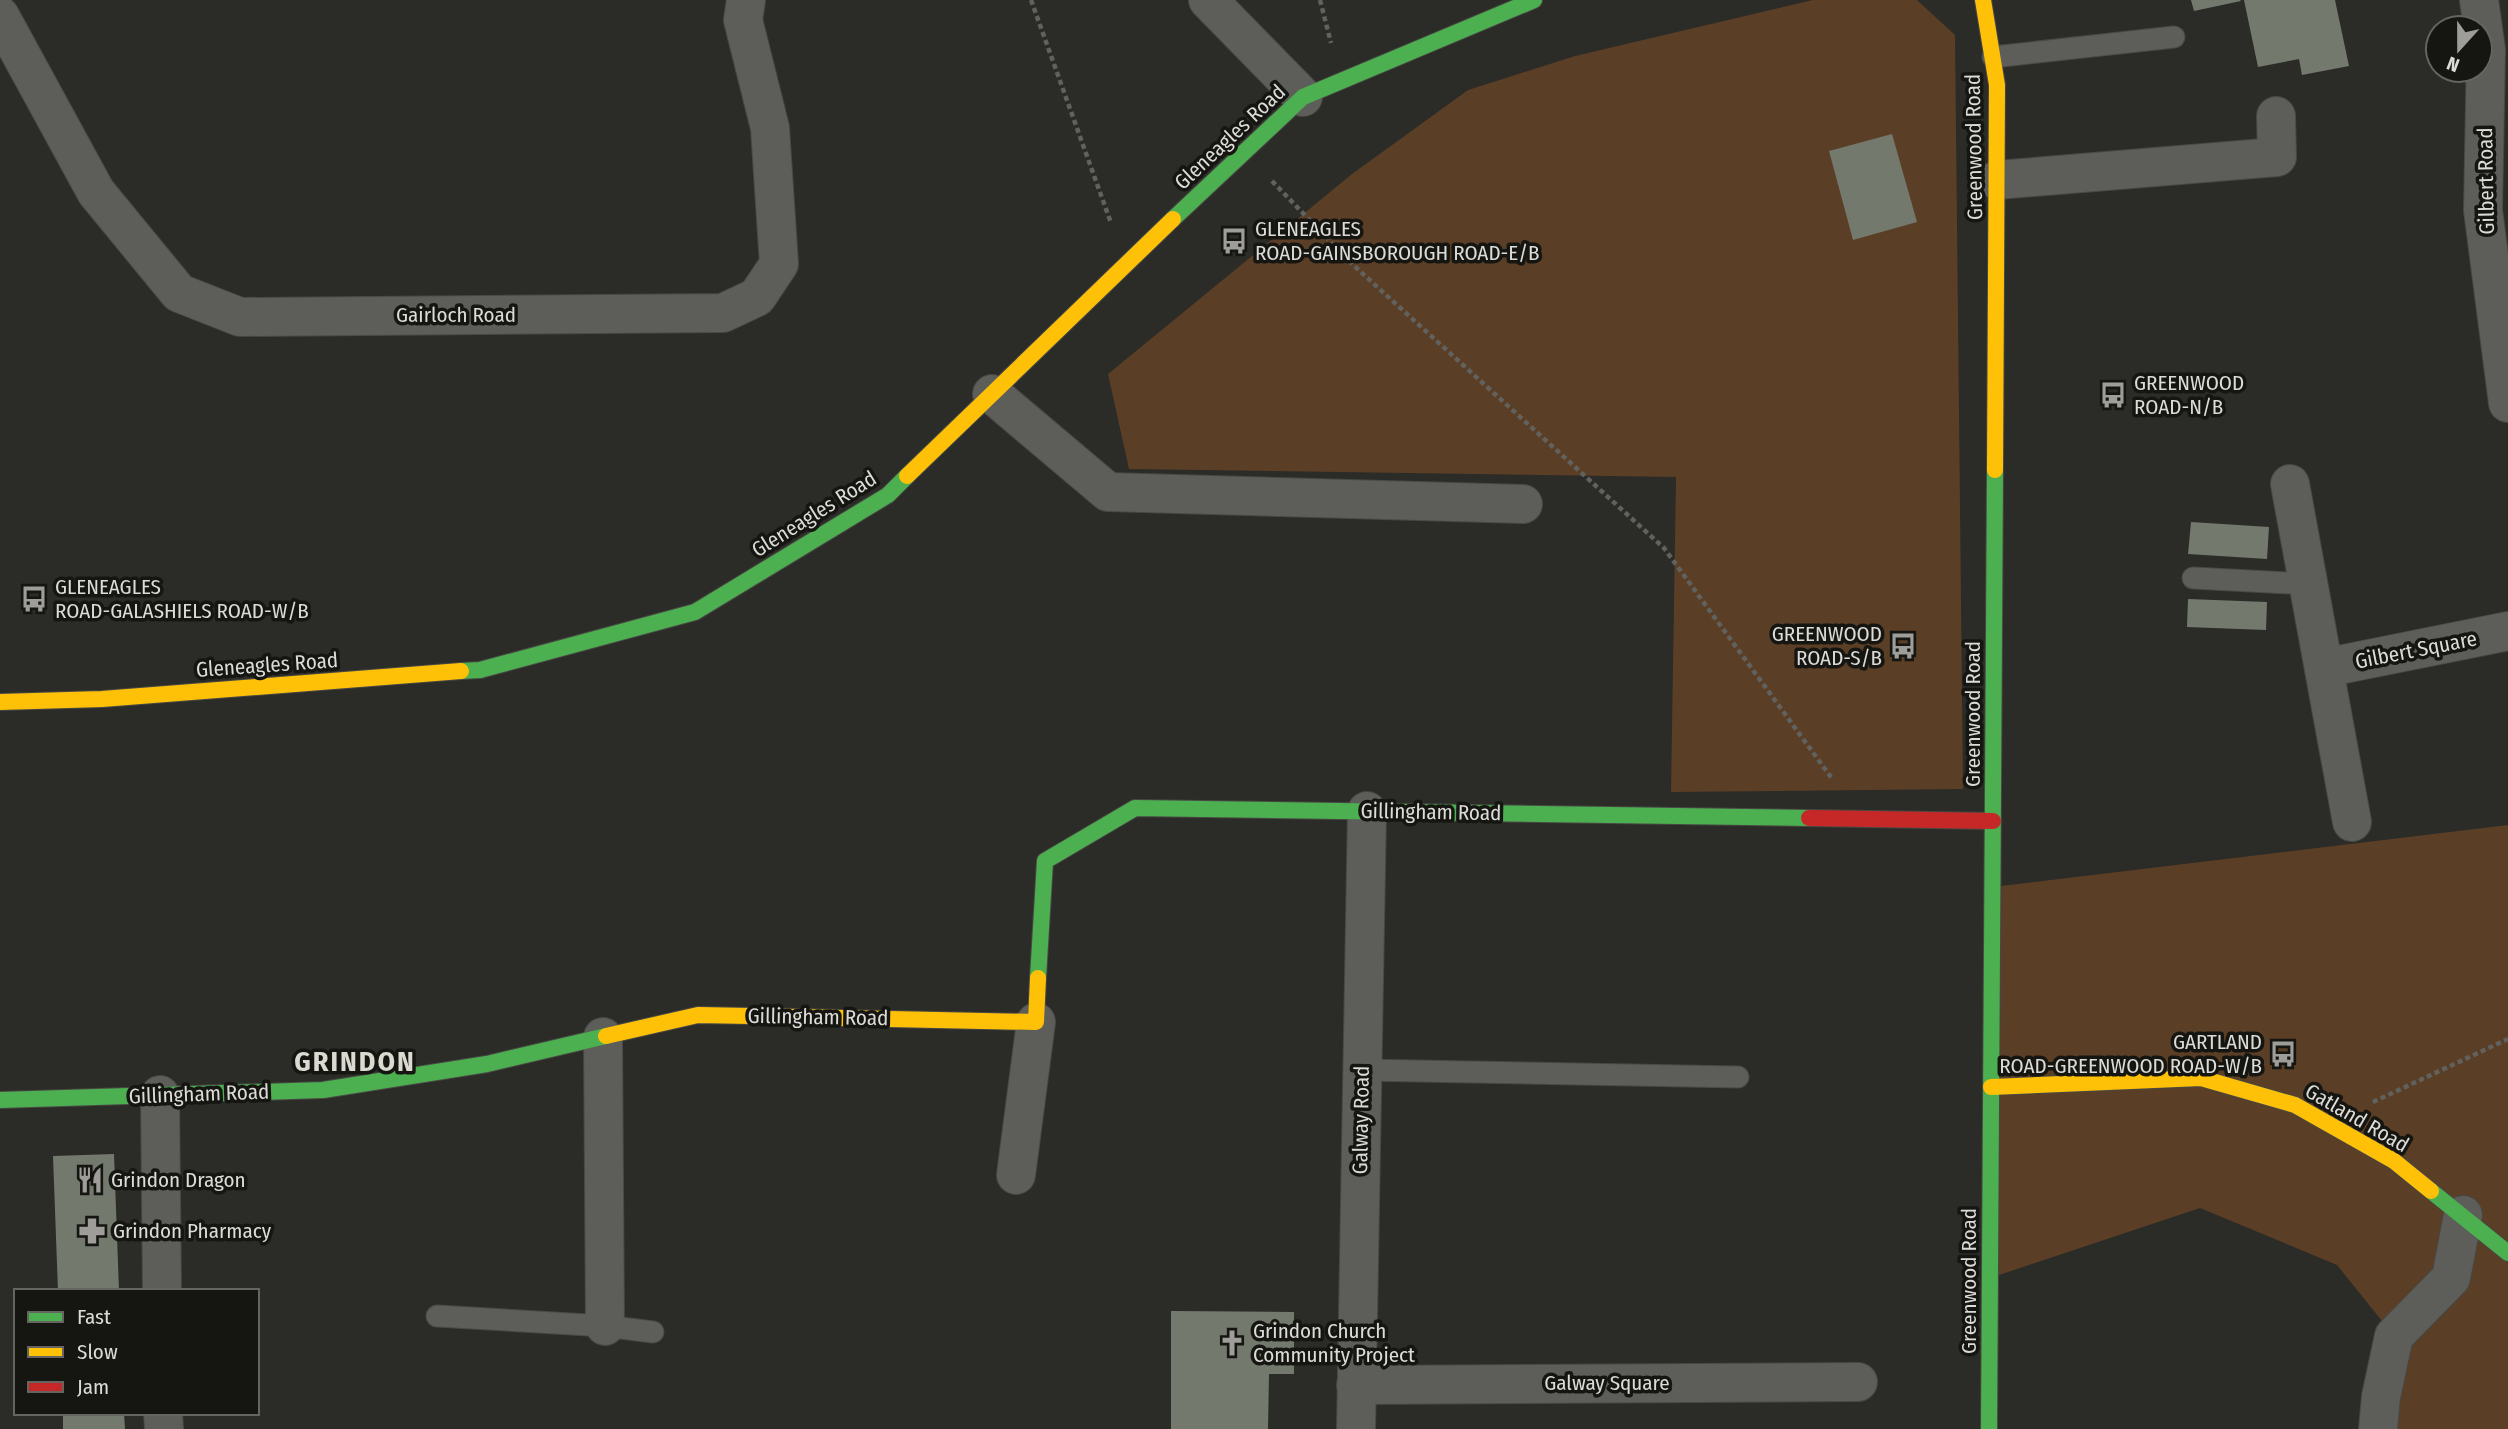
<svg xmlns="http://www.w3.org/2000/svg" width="2508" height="1429" viewBox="0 0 2508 1429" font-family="'Fira Sans Condensed',sans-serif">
<rect width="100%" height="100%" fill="#2b2b27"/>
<!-- green -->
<g fill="#5b3e26">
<polygon points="1813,0 1917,0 1955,35 1963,789 1671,792 1676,477 1129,469 1108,374 1352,174 1468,90 1575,56"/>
<polygon points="2508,825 2508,1429 2378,1429 2394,1336 2337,1265 2200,1208 1990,1278 1993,887"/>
</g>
<!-- building -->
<g fill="#74796e">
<polygon points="2191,0 2240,0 2241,1 2194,11"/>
<polygon points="2244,0 2335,0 2349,66 2302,75 2299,59 2258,67"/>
<polygon points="1892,134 1917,222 1853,240 1829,151"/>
<polygon points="2191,522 2269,527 2267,559 2188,554"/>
<polygon points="2188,599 2267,602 2266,630 2187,627"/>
<polygon points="114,1154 119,1291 58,1291 53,1156"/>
<polygon points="1171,1311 1294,1312 1294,1374 1269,1374 1268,1429 1171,1429"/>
<polygon points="63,1413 124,1413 125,1429 63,1429"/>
</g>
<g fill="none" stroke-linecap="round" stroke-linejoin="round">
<!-- lane casing -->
<g stroke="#484844" stroke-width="23">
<g id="lane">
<polyline points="1993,57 2174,37"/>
<polyline points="2193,578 2308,584"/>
<polyline points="1362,1070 1738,1077"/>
<polyline points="437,1316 605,1326 653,1332"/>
</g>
</g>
<!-- street casing -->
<g stroke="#484844" stroke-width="40">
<g id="street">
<polyline points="1208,0 1303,97"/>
<polyline points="2479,0 2486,50 2483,210 2508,403"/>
<polyline points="0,16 96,192 179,293 240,317 723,313 757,297 779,264 770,128 743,20 746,0"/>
<polyline points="1997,180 2277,157 2276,116"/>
<polyline points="992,394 1108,492 1523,504"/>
<polyline points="2290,484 2352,822"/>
<polyline points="2324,668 2508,631"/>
<polyline points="603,1037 605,1326"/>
<polyline points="160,1095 162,1291"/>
<polyline points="1016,1175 1036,1022"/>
<polyline points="1356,1385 1858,1382"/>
<polyline points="163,1413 164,1429"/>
<polyline points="1356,1429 1367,811"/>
<polyline points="2378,1429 2381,1397 2394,1336 2451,1278 2463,1215"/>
</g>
</g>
<!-- fast casing -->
<g stroke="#484844" stroke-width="18">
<g id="fast">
<polyline points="1173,219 1303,97 1534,0"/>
<polyline points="461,671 480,670 695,612 888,495 907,476"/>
<polyline points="1038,978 1045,861 1135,808 1809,818"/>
<polyline points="0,1100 323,1090 487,1064 606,1036"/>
<polyline points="2431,1191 2508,1253"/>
<polyline points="1989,1429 1995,470"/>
</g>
</g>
<!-- slow casing -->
<g stroke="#484844" stroke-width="18">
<g id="slow">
<polyline points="1983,0 1997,85 1995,470"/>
<polyline points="907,476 1173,219"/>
<polyline points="0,702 102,699 461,671"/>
<polyline points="606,1036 698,1015 1036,1022 1038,978"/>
<polyline points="1991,1087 2201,1078 2295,1105 2394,1161 2431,1191"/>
</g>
</g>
<!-- jam casing -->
<g stroke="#484844" stroke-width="18">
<polyline id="jam" points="1809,818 1993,821"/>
</g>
<!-- path -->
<g stroke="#61615e" stroke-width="4.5" stroke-dasharray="5 3.5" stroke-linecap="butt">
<polyline points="1031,0 1111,223"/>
<polyline points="1320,0 1331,43"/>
<polyline points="1272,181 1351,263 1664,548 1833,780"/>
<polyline points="2373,1102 2508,1039"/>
</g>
<!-- lane -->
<use href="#lane" stroke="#5d5d5a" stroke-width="21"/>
<!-- street -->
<use href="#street" stroke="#5d5d5a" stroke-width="38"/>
<!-- fast -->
<use href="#fast" stroke="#4caf50" stroke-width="16"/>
<!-- slow -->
<use href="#slow" stroke="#ffc107" stroke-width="16"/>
<!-- jam -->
<use href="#jam" stroke="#c62828" stroke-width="16"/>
</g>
<!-- icons -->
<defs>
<g id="bus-bare" transform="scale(2.1)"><path d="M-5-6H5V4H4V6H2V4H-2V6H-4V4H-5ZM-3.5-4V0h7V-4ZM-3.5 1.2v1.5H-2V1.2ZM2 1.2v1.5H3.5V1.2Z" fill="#9e9d99" stroke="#151511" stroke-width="2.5" paint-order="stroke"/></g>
<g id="restaurant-bare" transform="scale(2.1)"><path d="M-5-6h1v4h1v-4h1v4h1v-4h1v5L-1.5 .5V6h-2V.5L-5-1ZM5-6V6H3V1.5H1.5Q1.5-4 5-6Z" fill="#9e9d99" stroke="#151511" stroke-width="2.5" paint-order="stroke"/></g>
<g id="pharmacy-bare" transform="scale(2.1)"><path d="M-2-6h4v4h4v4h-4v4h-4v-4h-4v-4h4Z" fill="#9e9d99" stroke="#151511" stroke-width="2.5" paint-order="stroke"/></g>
<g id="church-bare" transform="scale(2.1)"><path d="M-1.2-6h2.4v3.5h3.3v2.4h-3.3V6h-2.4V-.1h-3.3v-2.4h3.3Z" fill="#9e9d99" stroke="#151511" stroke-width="2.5" paint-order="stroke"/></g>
</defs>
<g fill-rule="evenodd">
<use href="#bus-bare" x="1234" y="241"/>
<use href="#bus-bare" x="2113" y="395"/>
<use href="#bus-bare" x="34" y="599"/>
<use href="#bus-bare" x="1903" y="646"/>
<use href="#bus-bare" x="2283" y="1054"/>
<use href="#restaurant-bare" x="90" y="1180"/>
<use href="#pharmacy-bare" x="92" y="1231"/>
<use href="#church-bare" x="1232" y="1343"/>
</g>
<g text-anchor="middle" stroke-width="7" stroke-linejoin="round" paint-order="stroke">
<!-- street labels -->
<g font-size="21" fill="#dcdbd7" stroke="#151511">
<text transform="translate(1230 137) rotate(-43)" y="7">Gleneagles Road</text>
<text transform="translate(1974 147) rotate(-91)" y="7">Greenwood Road</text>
<text transform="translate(2486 181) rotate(-91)" y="7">Gilbert Road</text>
<text x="456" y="322">Gairloch Road</text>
<text transform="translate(814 514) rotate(-32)" y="7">Gleneagles Road</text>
<text transform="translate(2416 650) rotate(-11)" y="7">Gilbert Square</text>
<text transform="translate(267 665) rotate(-4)" y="7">Gleneagles Road</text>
<text transform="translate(1973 714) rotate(-90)" y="7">Greenwood Road</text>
<text transform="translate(1431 812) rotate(1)" y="7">Gillingham Road</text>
<text transform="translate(818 1017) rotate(1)" y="7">Gillingham Road</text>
<text transform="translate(199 1094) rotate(-2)" y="7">Gillingham Road</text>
<text transform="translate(2357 1118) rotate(30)" y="7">Gatland Road</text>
<text transform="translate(1361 1120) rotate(-89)" y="7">Galway Road</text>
<text transform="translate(1969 1281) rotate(-90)" y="7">Greenwood Road</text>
<text x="1607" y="1390">Galway Square</text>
</g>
<!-- poi labels -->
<g font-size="21" fill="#dcdbd7" stroke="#151511" text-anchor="start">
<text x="1255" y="236">GLENEAGLES<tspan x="1255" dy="24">ROAD-GAINSBOROUGH ROAD-E/B</tspan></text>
<text x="2134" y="390">GREENWOOD<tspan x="2134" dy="24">ROAD-N/B</tspan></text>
<text x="55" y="594">GLENEAGLES<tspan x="55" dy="24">ROAD-GALASHIELS ROAD-W/B</tspan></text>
<text x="1882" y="641" text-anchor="end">GREENWOOD<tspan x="1882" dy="24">ROAD-S/B</tspan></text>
<text x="2262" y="1049" text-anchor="end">GARTLAND<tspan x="2262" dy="24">ROAD-GREENWOOD ROAD-W/B</tspan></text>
<text x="111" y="1187">Grindon Dragon</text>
<text x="113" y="1238">Grindon Pharmacy</text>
<text x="1253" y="1338">Grindon Church<tspan x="1253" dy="24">Community Project</tspan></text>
</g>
<!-- district labels -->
<g font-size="28" font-weight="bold" letter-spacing="2" fill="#dadad0" stroke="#151511">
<text x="355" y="1071">GRINDON</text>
</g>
</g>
<!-- legend -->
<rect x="14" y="1289" width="245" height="126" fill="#151511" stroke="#656460" stroke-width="2"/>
<rect x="28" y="1312" width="35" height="10" fill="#4caf50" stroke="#656460" stroke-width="2"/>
<text x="77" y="1324" font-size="21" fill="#dcdbd7">Fast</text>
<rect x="28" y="1347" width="35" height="10" fill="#ffc107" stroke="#656460" stroke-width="2"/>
<text x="77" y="1359" font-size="21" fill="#dcdbd7">Slow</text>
<rect x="28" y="1382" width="35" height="10" fill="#c62828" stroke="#656460" stroke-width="2"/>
<text x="77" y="1394" font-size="21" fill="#dcdbd7">Jam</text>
<!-- north arrow -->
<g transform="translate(2459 49) rotate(201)"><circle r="33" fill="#151511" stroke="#656460" stroke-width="2"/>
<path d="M0-5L12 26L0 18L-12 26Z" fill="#9e9d99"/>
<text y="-10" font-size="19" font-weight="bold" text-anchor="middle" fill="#dcdbd7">N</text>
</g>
</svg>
